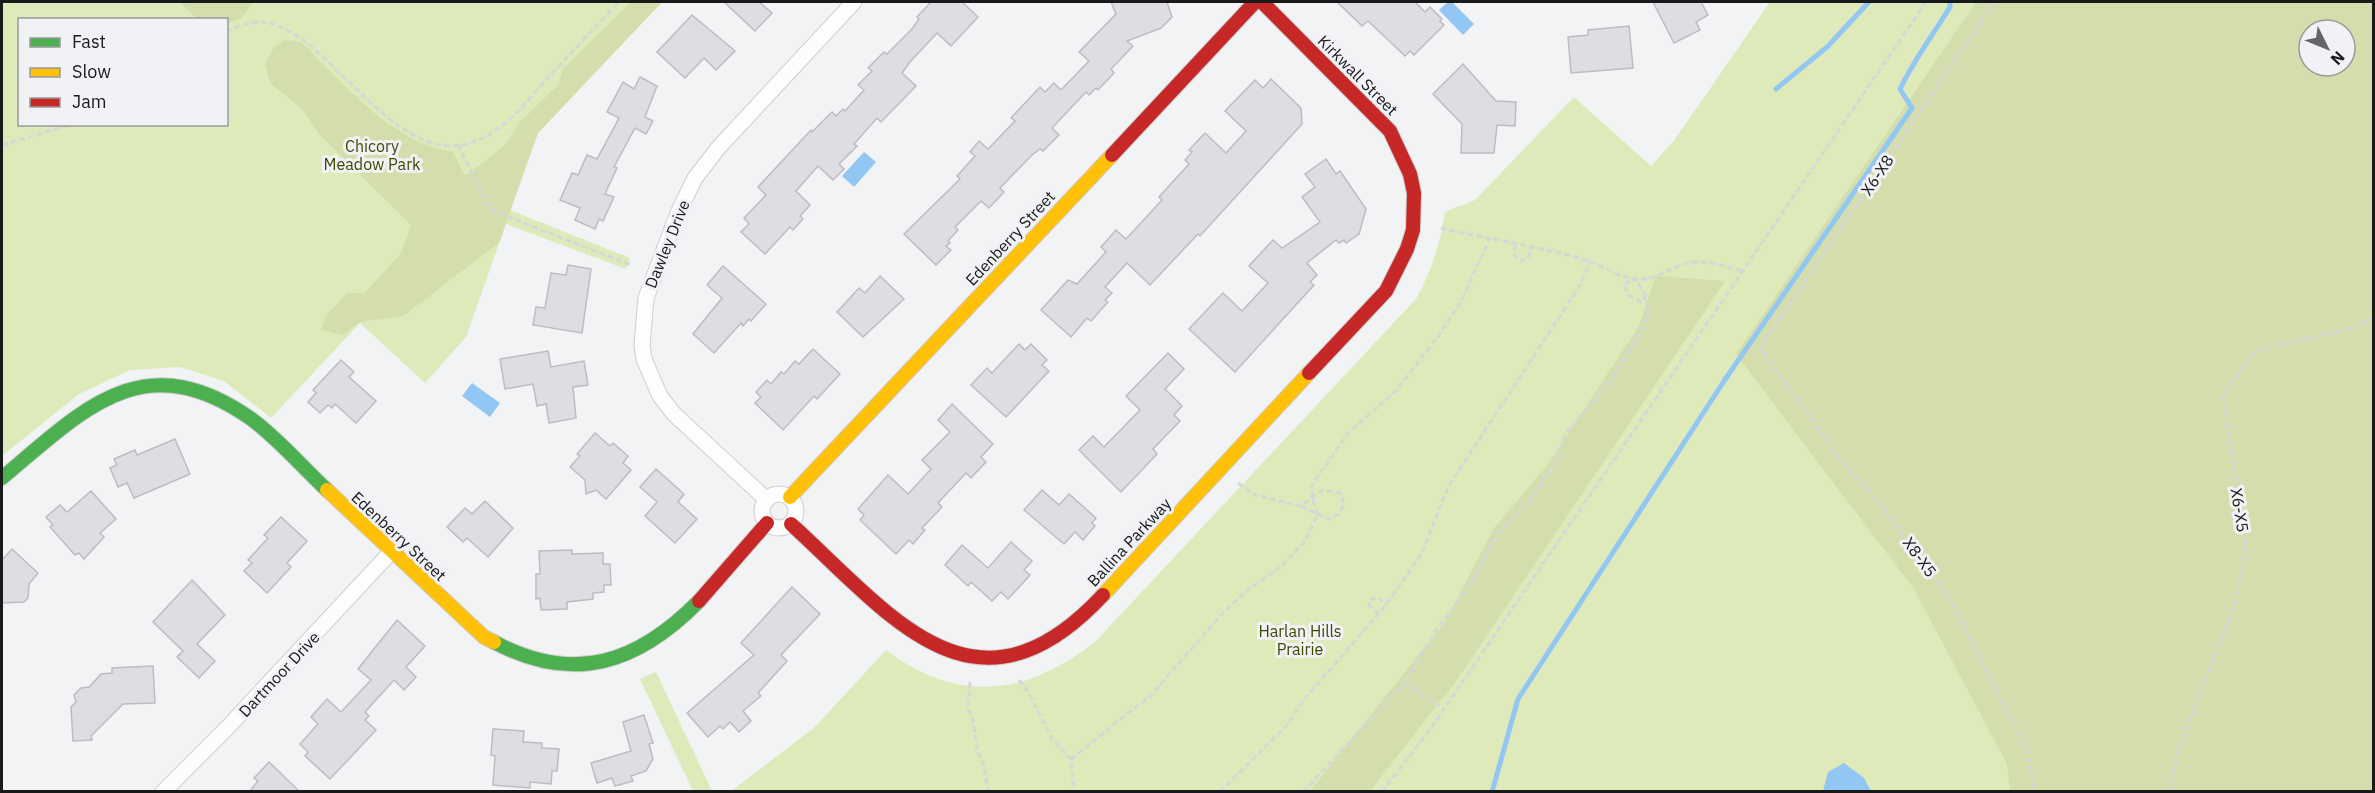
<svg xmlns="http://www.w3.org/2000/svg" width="2375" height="793" viewBox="0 0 2375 793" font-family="'IBM Plex Sans',sans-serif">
<rect width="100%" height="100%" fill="#f2f3f4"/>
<!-- green -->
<g fill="#deeab9" fill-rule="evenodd">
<path d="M 2,2 L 662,2 L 538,133 L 510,210 L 630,258 L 626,269 L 506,224 L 466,337 L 425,383 L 360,323 L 271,418 L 224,381 L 180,367 L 130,370 L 79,394 L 2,456 ZM 20,20 L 226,20 L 226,124 L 20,124 Z"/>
<path d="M 1770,2 L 2373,2 L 2373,791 L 730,792 L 815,727 L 886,650 C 958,704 1025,696 1094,643 L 1416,299 C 1432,270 1440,244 1445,212 L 1475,200 L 1574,97 L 1651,166 L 1673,142 ZM 2309,30 L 2345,30 L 2345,66 L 2309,66 Z"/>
<polygon points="656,672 712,791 693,791 640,679"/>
</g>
<!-- forest -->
<g fill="#d3deac" fill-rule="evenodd">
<polygon points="180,2 254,2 240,19 227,23 226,20 197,19"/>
<path d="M 631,2 L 662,2 L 538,133 L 499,243 L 403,316 L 360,322 L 343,335 L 321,330 L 326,316 L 347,293 L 365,293 L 401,253 L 411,225 L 319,134 L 302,109 L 270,83 L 265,64 L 273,49 L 285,40 L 301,42 C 345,84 390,142 453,152 L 465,176 L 504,146 L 520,122 L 558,85 L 563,69 Z"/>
<path d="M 1976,2 L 2373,2 L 2373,791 L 2010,791 L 2007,764 L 1914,589 L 1736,354 ZM 2309,30 L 2345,30 L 2345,66 L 2309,66 Z"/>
<polygon points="1656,276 1725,281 1459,677 1370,791 1310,791 1445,622 1494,528 1546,467 1639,326"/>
</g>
<!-- water -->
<g fill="#92c7f3">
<polygon points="1448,2 1452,2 1474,24 1463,35 1439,10"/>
<polygon points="864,152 876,162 854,187 842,176"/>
<polygon points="472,383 500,403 490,417 462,396"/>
<polygon points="1844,763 1864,778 1871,791 1823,791 1828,772"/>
</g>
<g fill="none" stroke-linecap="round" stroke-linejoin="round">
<!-- stream -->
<g stroke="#92c7f3" stroke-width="5">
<polyline points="1776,89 1827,47 1869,2"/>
<path d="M 1492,792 L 1518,699 L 1724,381 L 1912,108 L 1900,89 C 1914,60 1933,35 1950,7 L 1950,2"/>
</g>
</g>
<!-- building -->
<g fill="#dddde4" stroke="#bcbdbe" stroke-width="1.5">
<polygon points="724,2 759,2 772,13 755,31"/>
<polygon points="931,2 962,2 978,17 951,46 937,33 910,62 902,73 916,86 881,122 877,118 854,144 857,146 839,164 844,169 833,180 818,166 796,191 810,205 800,216 803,219 793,230 790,227 765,254 741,232 749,224 744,218 766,195 758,187 811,130 812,132 832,112 836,116 843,109 845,111 864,90 858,85 872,71 868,68 884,52 887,54 912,29 919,19 917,17"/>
<polygon points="1111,2 1167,2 1172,17 1161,28 1127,41 1133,46 1111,69 1114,73 1098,90 1096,88 1089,95 1086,92 1052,128 1059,135 1043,151 1040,149 1032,155 1000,188 1004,192 989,208 981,201 955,227 958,230 948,241 950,243 946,246 951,250 936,265 904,234 960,179 957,176 975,156 970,152 979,141 988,149 1015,121 1011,118 1040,87 1045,92 1054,83 1061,90 1089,61 1079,52 1116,14"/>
<polygon points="1337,2 1415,2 1425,12 1430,7 1442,19 1440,21 1444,25 1414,55 1410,51 1405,56 1368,21 1362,26"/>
<polygon points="1653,2 1701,2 1708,15 1696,22 1700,30 1674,43"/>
<polygon points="692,15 735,51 716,70 704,58 685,78 657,52"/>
<polygon points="1629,26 1633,68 1571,73 1568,37 1588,35 1588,30"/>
<polygon points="1463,64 1496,101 1516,102 1515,126 1497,125 1494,153 1461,153 1462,124 1433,94"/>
<polygon points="640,77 657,86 645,117 653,121 646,134 635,128 614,167 617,168 605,194 614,197 603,221 599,219 595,229 575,220 580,208 560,200 572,173 578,175 587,155 597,159 619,118 607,112 623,82 634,89"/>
<polygon points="1271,79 1301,108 1302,124 1200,236 1198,234 1150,285 1127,263 1105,287 1112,293 1105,300 1108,302 1091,321 1087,318 1071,337 1041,310 1068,280 1077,284 1106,252 1101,247 1116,230 1126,239 1162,200 1159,197 1189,164 1185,160 1192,152 1189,150 1205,133 1226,153 1246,131 1225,111 1255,80 1263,88"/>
<polygon points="1326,159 1336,174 1340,171 1366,209 1359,234 1346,243 1344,240 1339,243 1336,240 1307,263 1317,275 1310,282 1314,285 1235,372 1189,329 1223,293 1242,311 1268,283 1249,266 1273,240 1282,248 1320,222 1302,197 1315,187 1305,174"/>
<polygon points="568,265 591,269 582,333 533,325 536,307 545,308 551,273 566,275"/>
<polygon points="723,266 766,304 751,321 749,319 743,326 741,323 714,353 693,334 722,298 707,285"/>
<polygon points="880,276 904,299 863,337 837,312 859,288 865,293"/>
<polygon points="1019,344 1025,350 1031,344 1047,360 1042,365 1049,371 1006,417 971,385 987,368 992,373"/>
<polygon points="813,349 840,374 817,399 814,396 783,430 755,403 761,397 756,392 767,380 771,384 781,372 784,374 795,361 799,364"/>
<polygon points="548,351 551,367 584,361 588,385 573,387 576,418 549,423 546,404 537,406 533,384 505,389 500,359"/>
<polygon points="1168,353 1184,369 1165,389 1182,406 1174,415 1180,421 1153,449 1157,454 1121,492 1079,450 1093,436 1104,447 1140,410 1126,396"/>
<polygon points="341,360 354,372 349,377 376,401 356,423 335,404 332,408 328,405 320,413 308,402 316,393 313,390"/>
<polygon points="952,404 993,444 981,457 986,462 971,478 966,473 938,503 942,507 922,528 925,530 913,544 909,540 896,554 860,520 864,515 858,509 888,475 908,494 931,469 922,460 950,432 938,420"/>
<polygon points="595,433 610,446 613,443 628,456 623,463 631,470 606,499 596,490 586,494 585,480 570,467 580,456 577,454"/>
<polygon points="175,439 190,474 134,498 127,483 118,487 110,468 117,465 114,459 135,450 137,455"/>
<polygon points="656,469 684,494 678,502 697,519 675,543 645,516 657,502 640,487"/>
<polygon points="1042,490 1059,505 1069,494 1096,518 1092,523 1095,526 1083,540 1075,532 1064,544 1024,510"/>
<polygon points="91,491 116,519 100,533 104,537 84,559 79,553 75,555 50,527 53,525 46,517 60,505 67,512"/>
<polygon points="485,501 513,528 488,557 467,538 463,542 447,527 465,508 472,514"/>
<polygon points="281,517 307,541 287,563 291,567 267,593 244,571 252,563 248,560 268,538 264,535"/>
<polygon points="1011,542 1032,561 1024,570 1030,575 1008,599 1001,592 992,601 971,582 968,586 945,565 962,545 988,568"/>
<polygon points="12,549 38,573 29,584 28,598 24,602 2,603 2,560"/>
<polygon points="572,550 572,554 603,553 603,564 610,564 611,585 604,585 604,592 593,593 593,599 567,602 567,609 541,610 540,598 536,599 536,574 540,574 539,551"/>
<polygon points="192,580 225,615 197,644 215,661 199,678 177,657 183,651 153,622"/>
<polygon points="792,587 820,614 781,655 787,661 758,693 761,696 743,711 751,721 739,732 730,722 723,729 720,726 708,737 687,713 754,655 741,643"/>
<polygon points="397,620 425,646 406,667 416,677 404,690 394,680 365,712 369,716 365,720 376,730 330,779 305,756 308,752 300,744 318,724 311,717 327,699 341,712 371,680 358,669"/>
<polygon points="153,666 155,703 123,704 91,736 92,740 73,741 71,707 76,702 74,695 81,688 89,687 101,674 112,673 112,668"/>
<polygon points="644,715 653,743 649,744 653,759 646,771 631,776 633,781 615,786 612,778 597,783 591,763 631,751 623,722"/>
<polygon points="493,729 524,731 523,742 542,743 542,748 559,749 557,771 552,771 551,784 530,782 530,788 493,785 495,756 491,755"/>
<polygon points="269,762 300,792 249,792 258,781 254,778"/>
</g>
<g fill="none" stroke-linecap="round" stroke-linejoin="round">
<!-- street casing -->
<g stroke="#cececf" stroke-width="17">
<g id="street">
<circle cx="779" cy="511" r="17"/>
<polyline points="767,500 674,414 660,396 644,359 642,345 646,298 678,213 695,178 719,147 854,2"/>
<polyline points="163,792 228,727 391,552"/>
</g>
</g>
<!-- fast casing -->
<g stroke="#cececf" stroke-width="16">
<g id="fast">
<path d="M 2,478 C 84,409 143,344 250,418 C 278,438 302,467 327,490"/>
<path d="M 494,642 C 574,685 638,663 699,601"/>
</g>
</g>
<!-- slow casing -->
<g stroke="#cececf" stroke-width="16">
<g id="slow">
<polyline points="327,490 484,637 494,642"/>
<polyline points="790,497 1112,155"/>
<polyline points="1103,595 1309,373"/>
</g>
</g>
<!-- jam casing -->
<g stroke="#cececf" stroke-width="16">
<g id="jam">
<polyline points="1262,2 1390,131 1410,174 1414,193 1413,230 1407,249 1386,291 1309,373"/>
<polyline points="1112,155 1255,2"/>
<path d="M 791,524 C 891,615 975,732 1103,595"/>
<polyline points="699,601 767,523"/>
</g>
</g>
<!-- path -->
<g stroke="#d7d7d8" stroke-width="3" stroke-dasharray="6 3" stroke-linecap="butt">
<polyline points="1994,2 1760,348 1837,455 1885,510 1950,599 2027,750 2035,792"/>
<path d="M 226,31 C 238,27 250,21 262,22 C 330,28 394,174 476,141 C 505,130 527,101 548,78 C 571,53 595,27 619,2"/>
<polyline points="2,145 73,124"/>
<polyline points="458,145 491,210 631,265"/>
<path d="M 1441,228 C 1490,240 1541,246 1589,261 C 1604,266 1619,278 1636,279 C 1655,281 1667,269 1684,264 C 1702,258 1725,266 1742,271"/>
<polyline points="1515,245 1514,256 1522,261 1529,256 1531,246"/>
<polyline points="1238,483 1255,495 1301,506 1323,490 1340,493 1344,504 1339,514 1329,519 1301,506"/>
<polyline points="1378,614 1369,605 1371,599 1378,597 1386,605"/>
<polyline points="1019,680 1027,690 1052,739 1071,759 1074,792"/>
<polyline points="970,682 968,708 973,720 977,749 984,766 988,792"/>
<polyline points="1405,682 1444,710"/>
<polyline points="1071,759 1151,695 1222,614 1246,591 1282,566 1306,540 1318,514 1312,497 1312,485 1349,432 1394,393 1437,338 1461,302 1489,240"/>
<polyline points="1220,792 1286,726 1303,701 1386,605 1422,553 1448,487 1579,287 1590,261"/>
<polyline points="1303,792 1405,682 1436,630 1471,583 1497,535 1531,500 1554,465 1566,432 1612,380 1648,317 1646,296 1636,279 1624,284 1628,295 1641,302 1646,296"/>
<polyline points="1382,792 1434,724 1926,2"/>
<polyline points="2170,792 2177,752 2234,608 2246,547 2223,396 2255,351 2357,327 2374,315"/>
</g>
<!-- street -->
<use href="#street" stroke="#fdfdfd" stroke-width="15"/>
<!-- fast -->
<use href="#fast" stroke="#4caf50" stroke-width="14"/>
<!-- slow -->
<use href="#slow" stroke="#ffc107" stroke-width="14"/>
<!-- jam -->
<use href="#jam" stroke="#c62828" stroke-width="14"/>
</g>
<g text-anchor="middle" stroke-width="6" stroke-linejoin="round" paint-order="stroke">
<!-- street labels -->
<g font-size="16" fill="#18191a" stroke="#f1f2f5">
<text transform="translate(1358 75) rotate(45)" y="6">Kirkwall Street</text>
<text transform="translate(1877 175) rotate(-56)" y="6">X6-X8</text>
<text transform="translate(1010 238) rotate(-47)" y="6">Edenberry Street</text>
<text transform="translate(667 244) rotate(-68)" y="6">Dawley Drive</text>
<text transform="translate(2240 510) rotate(81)" y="6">X6-X5</text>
<text transform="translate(399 536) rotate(43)" y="6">Edenberry Street</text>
<text transform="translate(1129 542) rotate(-47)" y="6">Ballina Parkway</text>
<text transform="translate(1920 557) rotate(54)" y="6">X8-X5</text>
<text transform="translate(279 674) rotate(-47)" y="6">Dartmoor Drive</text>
</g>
<!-- park labels -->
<g font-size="16" fill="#3d4801" stroke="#f1f2f5">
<text x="372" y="152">Chicory<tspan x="372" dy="18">Meadow Park</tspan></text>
<text x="1300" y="637">Harlan Hills<tspan x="1300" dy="18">Prairie</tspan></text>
</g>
</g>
<!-- border -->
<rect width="2375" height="793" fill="none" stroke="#18191a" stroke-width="6"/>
<!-- legend -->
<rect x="18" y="18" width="210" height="108" fill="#f1f2f5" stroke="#9a9b9d" stroke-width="1.5"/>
<rect x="30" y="38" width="30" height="9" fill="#4caf50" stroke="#9a9b9d" stroke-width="1.5"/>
<text x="72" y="48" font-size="18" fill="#18191a">Fast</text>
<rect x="30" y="68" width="30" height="9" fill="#ffc107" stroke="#9a9b9d" stroke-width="1.5"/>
<text x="72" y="78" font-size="18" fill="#18191a">Slow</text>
<rect x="30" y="98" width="30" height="9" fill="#c62828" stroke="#9a9b9d" stroke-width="1.5"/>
<text x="72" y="108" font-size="18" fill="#18191a">Jam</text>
<!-- north arrow -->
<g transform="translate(2327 48) rotate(133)"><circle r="28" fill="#f1f2f5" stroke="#9a9b9d" stroke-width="1.5"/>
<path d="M0-4.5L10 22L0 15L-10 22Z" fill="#646566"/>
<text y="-9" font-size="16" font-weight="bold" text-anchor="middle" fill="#18191a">N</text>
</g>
</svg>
